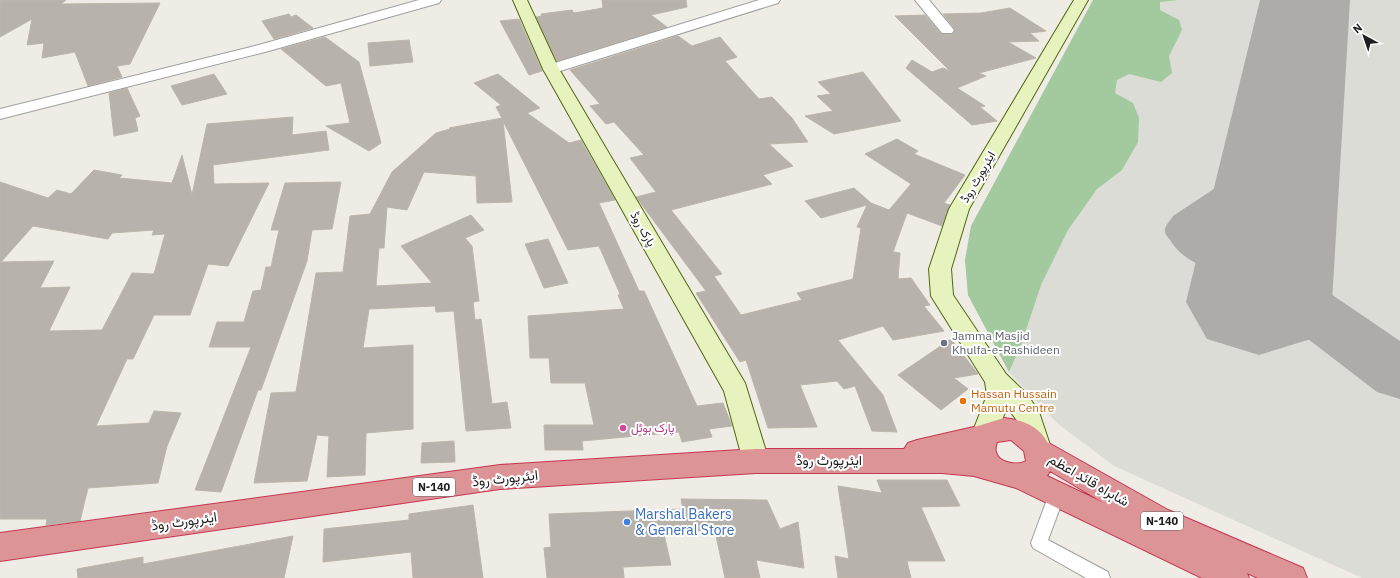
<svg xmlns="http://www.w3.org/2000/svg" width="1400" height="578" viewBox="0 0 1400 578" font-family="'IBM Plex Sans',Vazirmatn,sans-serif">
<rect width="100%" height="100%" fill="#eeece5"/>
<!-- airport -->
<polygon fill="#dcdcd6" points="1093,0 1400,0 1400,578 1362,578 1114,466 1058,424 1009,372 968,295 965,260 971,226"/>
<!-- forest -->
<polygon fill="#a3c99e" points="1093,0 1178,0 1160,2 1160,10 1179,20 1182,30 1169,56 1172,73 1161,82 1129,74 1117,80 1115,93 1133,103 1139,118 1138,142 1122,170 1097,189 1068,230 1041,285 1022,342 1009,372 968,295 965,260 971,226"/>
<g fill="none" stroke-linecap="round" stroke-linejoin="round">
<!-- taxiway -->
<path fill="#adaca8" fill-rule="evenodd" d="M 1279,152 L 1296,157 L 1303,167 L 1296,177 L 1223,232 C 1243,241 1250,223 1268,224 C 1274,224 1282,228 1287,229 L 1295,242 L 1287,255 L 1281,260 L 1400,341 L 1400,399 L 1377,392 L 1243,289 L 1235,275 L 1236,272 C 1210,271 1184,263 1170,240 C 1167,237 1164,233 1165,229 C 1166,224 1171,220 1173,216 L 1262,157 Z"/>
<!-- runway -->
<polygon fill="#adaca8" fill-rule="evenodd" points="1260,0 1350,0 1332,302 1311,339 1259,355 1207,339 1186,302"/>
</g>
<!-- building -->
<g fill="#b7b2ab" stroke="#beb5a9" fill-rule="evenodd">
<polygon points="0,0 66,0 61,4 160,3 130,64 117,66 122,77 88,86 75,52 42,58 44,43 27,45 32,19 0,37"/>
<polygon points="602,0 686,0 687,7 651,15 667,27 557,61 536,17 542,16 541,14 572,10 574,13 603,8"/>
<polygon points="1010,8 1046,31 1030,33 1039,41 1008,42 1036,58 979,73 986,76 957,88 985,106 980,107 997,121 972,125 906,68 912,60 932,72 943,68 950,71 895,16 925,15 941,34 952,34 955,29 943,14 981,13"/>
<polygon points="289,14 291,17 296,15 313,28 274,39 262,21"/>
<polygon points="519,19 542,71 529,75 500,21"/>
<polygon points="678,36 692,46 720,37 737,57 725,61 759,99 772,97 792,118 808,142 769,144 793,166 763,175 772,184 671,210 722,274 714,276 741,315 802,300 797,293 853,279 861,228 857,227 867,205 821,218 805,201 854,188 871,203 889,210 911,184 865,154 897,139 918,151 914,154 965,175 944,203 950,205 942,226 907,213 893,252 900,253 898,279 911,278 930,305 924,306 944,331 893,340 883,326 838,340 883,395 897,432 872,431 855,386 844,389 837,381 800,385 817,427 768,428 746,360 740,362 696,293 706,291 636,197 656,192 630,158 644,155 614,122 606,124 590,106 600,104 570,70"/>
<polygon points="325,37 359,62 381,143 369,151 326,126 350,123 341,83 326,86 281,49"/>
<polygon points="409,40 413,62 370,66 368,43"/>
<polygon points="863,72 901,121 834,134 805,116 833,111 817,96 831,94 818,82"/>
<polygon points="214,74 227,94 182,105 171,86"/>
<polygon points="498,74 540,108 527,113 569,143 581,140 583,144 615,200 599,203 639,291 644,291 697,406 723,403 732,426 709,429 712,437 682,442 679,432 582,441 583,450 545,450 544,425 594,425 585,383 551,383 549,358 530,358 528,316 624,309 618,295 620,294 599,246 568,250 503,121 512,202 477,203 476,176 424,172 407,210 387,207 384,248 379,248 376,286 432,283 401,246 471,215 484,230 465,238 472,246 479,301 473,302 475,320 481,319 492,404 507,402 511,428 466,431 454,311 436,312 435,306 369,309 363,348 413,345 413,429 366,433 365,475 327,477 329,436 317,435 307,481 254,483 271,393 296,392 316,273 343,272 350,216 370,214 392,172 436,133 450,129 449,128 502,118 496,107 501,105 474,83"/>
<polygon points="127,88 140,116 135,118 138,131 114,136 109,93"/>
<path d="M 293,117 L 292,135 L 326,131 L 329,150 L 213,165 L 214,184 L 269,183 L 228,266 L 208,264 L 190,315 L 154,315 L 133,359 L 127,359 L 96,426 L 149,423 L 154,411 L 181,413 L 167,446 L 158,483 L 88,488 L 80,521 L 46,525 L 47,519 L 0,519 L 0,182 L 48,198 L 57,190 L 71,194 L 94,170 L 122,175 L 119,178 L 172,183 L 182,155 L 192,195 L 207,124 ZM 33,226 L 108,239 L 112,233 L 154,230 L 152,235 L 165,234 L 154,274 L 132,273 L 102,330 L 49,331 L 70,287 L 40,288 L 54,261 L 1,262 Z"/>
<polygon points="341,182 332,229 312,230 307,261 261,390 258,390 221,492 195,490 251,347 209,347 217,322 244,322 253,291 261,290 266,267 271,267 279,230 271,230 285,183"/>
<polygon points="548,239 568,283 544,288 525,244"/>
<polygon points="951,339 978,374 954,378 968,389 941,410 898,375"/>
<polygon points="454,441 455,462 421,463 422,443"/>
<polygon points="877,480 947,480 960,506 921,507 945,561 907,561 911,578 838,578 835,556 849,559 838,486 882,493"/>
<polygon points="681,499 767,500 780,529 798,522 804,568 756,560 760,578 725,578 715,531 663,530 671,565 623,567 624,578 547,578 544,548 551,547 549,514 683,509"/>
<polygon points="473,505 483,578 413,578 411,552 323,562 324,529 409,520 409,514"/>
<polygon points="293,536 284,578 78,578 77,569 143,557 143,564"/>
</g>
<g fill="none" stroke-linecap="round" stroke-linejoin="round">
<!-- lane casing -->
<g stroke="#9f9f9f" stroke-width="2">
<polygon id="lane" points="1057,487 1062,489 1065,494 1048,540 1108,572 1110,578 1086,578 1033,548 1031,543 1049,494 1052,489"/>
</g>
<!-- street casing -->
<g stroke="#9f9f9f" stroke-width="2">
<g id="street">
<polygon points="419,0 441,0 439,3 265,52 0,119 0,109 255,46"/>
<polygon points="759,0 780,0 778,3 557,72 545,72 543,69 545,66"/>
<polygon points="915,0 929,0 954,30 952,33 942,33"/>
</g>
</g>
<!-- secondary casing -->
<g stroke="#516910" stroke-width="2">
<g id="secondary">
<polygon points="513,0 527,0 559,69 745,383 769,461 765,469 756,473 747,469 743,461 724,391 543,69"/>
<polygon points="1074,0 1088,0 969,209 951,269 953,295 1006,374 1027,394 1039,412 1052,451 1048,459 1039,462 1030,459 1018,422 1007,407 993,444 984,447 975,444 971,436 987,395 985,382 931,296 929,269 949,209"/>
</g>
</g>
<!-- highway casing -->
<g stroke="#c73651" stroke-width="2">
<path id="highway" d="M 1004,418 C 1022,420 1039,426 1047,442 L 1168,510 L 1303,568 L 1307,578 L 1258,578 L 1247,573 L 1249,578 L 1202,578 L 1016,488 L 974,476 L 942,473 L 756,473 L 500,489 L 0,561 L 0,533 L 500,465 L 756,449 L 904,449 L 908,443 L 917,440 L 978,426 ZM 1011,440 L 1024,451 L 1026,461 C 1018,466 998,463 996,452 C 995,449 996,445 997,442 ZM 1050,471 L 1104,503 L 1047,476 Z"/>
</g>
<!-- lane -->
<use href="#lane" fill="#fff" fill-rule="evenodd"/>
<!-- street -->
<use href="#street" fill="#fff" fill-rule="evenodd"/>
<!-- secondary -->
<use href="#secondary" fill="#e7f3be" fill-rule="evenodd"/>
<!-- highway -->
<use href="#highway" fill="#dd9496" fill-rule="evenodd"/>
</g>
<!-- markers -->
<circle fill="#6b7280" stroke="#fff" stroke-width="1.5" cx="944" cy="343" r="4"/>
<circle fill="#e8710a" stroke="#fff" stroke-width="1.5" cx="963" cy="401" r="4"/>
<circle fill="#d1479c" stroke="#fff" stroke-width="1.5" cx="623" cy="428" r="4"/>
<circle fill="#3f7fe0" stroke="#fff" stroke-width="1.5" cx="627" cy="522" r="4"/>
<g text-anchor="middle" stroke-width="4" stroke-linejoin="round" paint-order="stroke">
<!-- shield labels -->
<g fill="#fff" stroke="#626262" stroke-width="1">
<rect x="413" y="478" width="42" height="18" rx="3"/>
<rect x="1141" y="512" width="42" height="18" rx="3"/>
</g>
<g font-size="11" font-weight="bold" fill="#1e1e1e">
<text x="434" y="491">N-140</text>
<text x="1162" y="525">N-140</text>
</g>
<!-- street labels -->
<g font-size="12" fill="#1e1e1e" stroke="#fff">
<text transform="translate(978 177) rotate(-60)" y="4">ایئرپورٹ روڈ</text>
<text transform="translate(643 229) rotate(60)" y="4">پارک روڈ</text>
</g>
<!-- worship labels -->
<g font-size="12" fill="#5b616d" stroke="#fff" text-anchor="start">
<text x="952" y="340">Jamma Masjid<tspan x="952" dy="14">Khulfa-e-Rashideen</tspan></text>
</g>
<!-- food labels -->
<g font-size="12" fill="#c56008" stroke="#fff" text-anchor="start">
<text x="971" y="398">Hassan Hussain<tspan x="971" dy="14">Mamutu Centre</tspan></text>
</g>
<!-- hotel labels -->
<g font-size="12" fill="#b23c85" stroke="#fff" text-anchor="start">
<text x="631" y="432">پارک ہوٹل</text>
</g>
<!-- near-street labels -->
<g font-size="14" fill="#1e1e1e" stroke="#fff">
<text x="829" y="465">ایئرپورٹ روڈ</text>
<text transform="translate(505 478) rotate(-6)" y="5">ایئرپورٹ روڈ</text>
<text transform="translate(1089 480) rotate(30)" y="5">شاہراہِ قائدِ اعظم</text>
<text transform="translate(184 521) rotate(-8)" y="5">ایئرپورٹ روڈ</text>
</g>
<!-- near-shop labels -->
<g font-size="14" fill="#366cbe" stroke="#fff" text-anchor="start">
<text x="635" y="519">Marshal Bakers<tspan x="635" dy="16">&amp; General Store</tspan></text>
</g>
</g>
<!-- north arrow -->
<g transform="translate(1364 36) rotate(320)" stroke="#ffffff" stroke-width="3" paint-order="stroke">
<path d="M0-3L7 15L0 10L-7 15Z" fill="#1e1e1e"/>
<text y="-6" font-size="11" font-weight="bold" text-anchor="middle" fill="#1e1e1e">N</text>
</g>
</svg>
